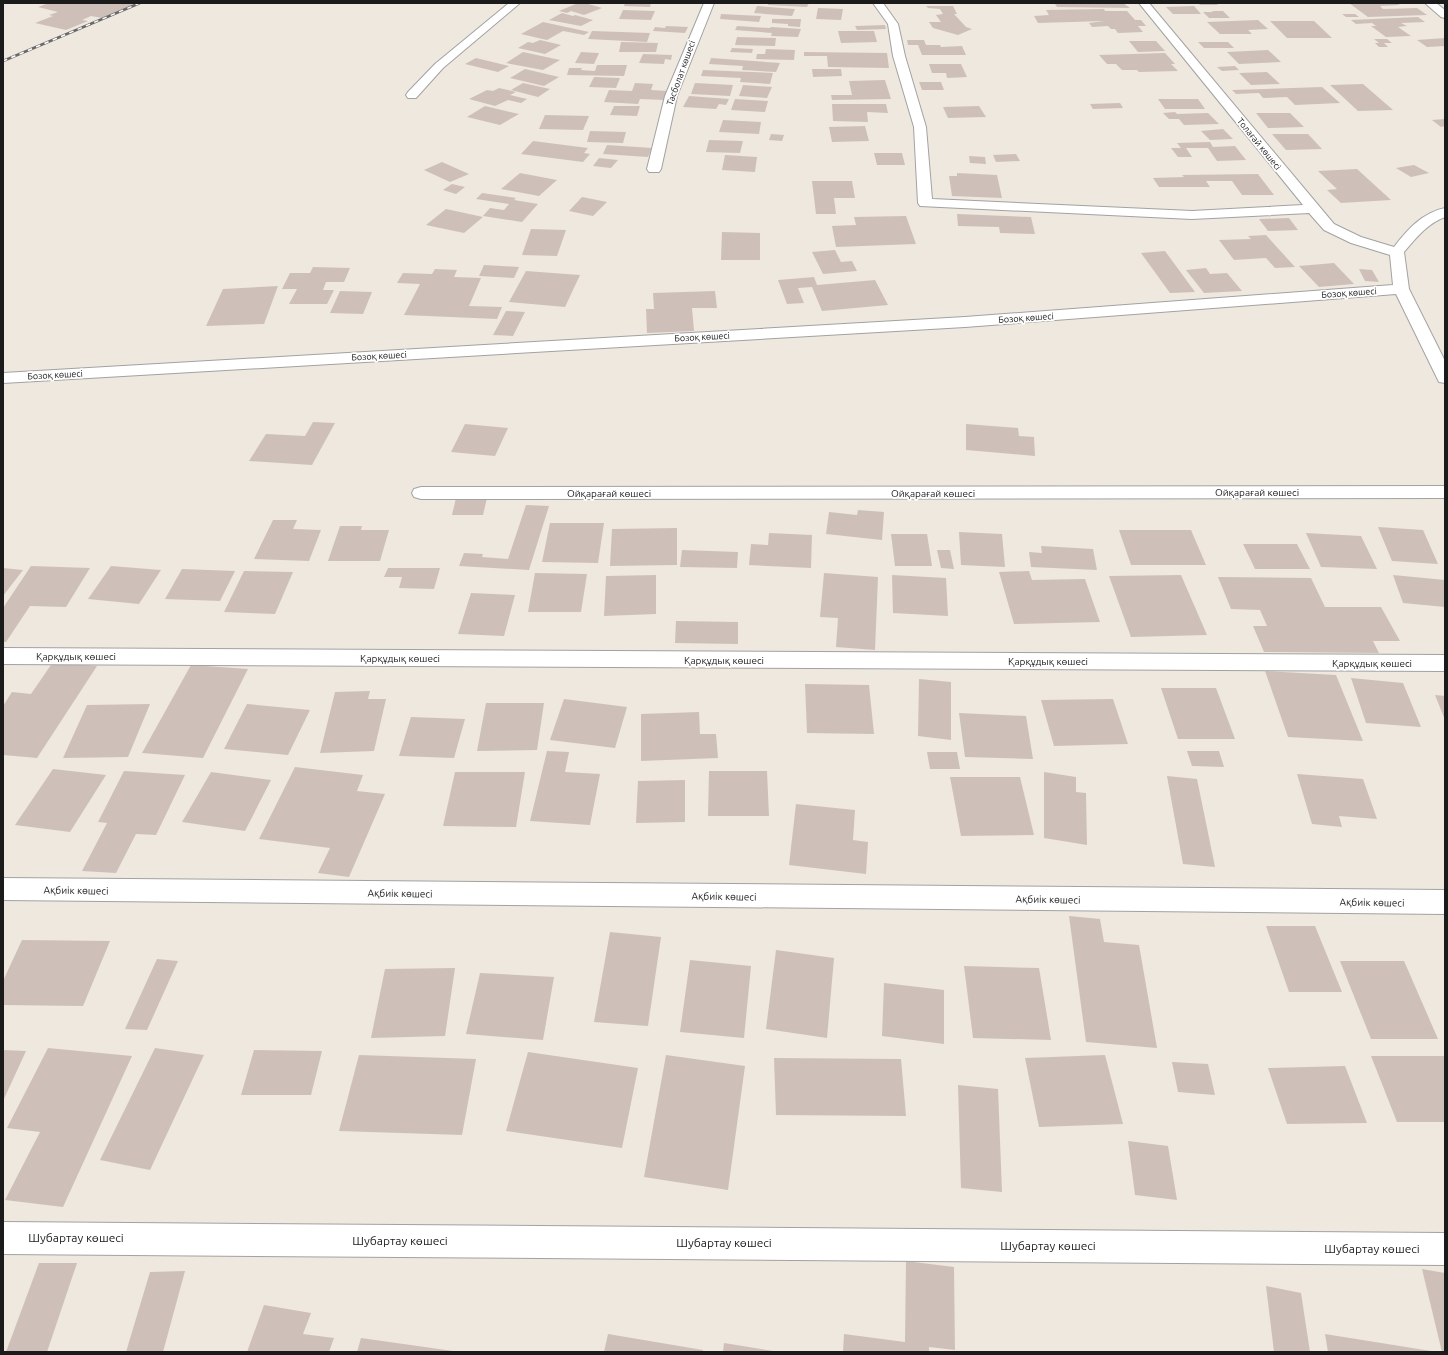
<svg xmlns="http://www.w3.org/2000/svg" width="1448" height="1355" viewBox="0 0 1448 1355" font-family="Ubuntu,sans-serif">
<rect width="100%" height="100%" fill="#eee8df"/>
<!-- building -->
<g fill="#cec0b8">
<polygon points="49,3 138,3 102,18 91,16 82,20 88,21 66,30 35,23 53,16 49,15 58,12 38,7"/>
<polygon points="578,3 585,3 602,8 584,15 571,11 567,13 559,11"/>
<polygon points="625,3 651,3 650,7 624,6"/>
<polygon points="768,3 809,3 807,7 768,5"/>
<polygon points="1123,3 1130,8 1057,7 1055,4"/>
<polygon points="1198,3 1216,3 1218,5 1200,5"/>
<polygon points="1349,3 1396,3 1400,5 1380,6 1383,9 1417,8 1427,15 1368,17"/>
<polygon points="757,6 795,9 792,16 754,13"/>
<polygon points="926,6 953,6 957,14 954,14 966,27 972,29 958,35 933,28 929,22 941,22 936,15 943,14 940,9 928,8"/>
<polygon points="1194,6 1201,14 1173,14 1166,7"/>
<polygon points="818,8 843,9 841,20 816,19"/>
<polygon points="1104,9 1105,11 1127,11 1135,20 1141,20 1146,26 1138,26 1143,32 1118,33 1115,29 1111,29 1108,26 1092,27 1089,23 1104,21 1038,23 1034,16 1049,15 1046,10"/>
<polygon points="623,10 655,11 651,20 619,19"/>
<polygon points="1212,11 1223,11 1230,18 1209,18 1203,12 1213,12"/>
<polygon points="562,13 573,16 575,15 593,20 581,26 549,20"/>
<polygon points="721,14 761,16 759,22 720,19"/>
<polygon points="1342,14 1355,14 1359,17 1346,17"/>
<polygon points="1418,17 1425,22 1401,23 1407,26 1398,27 1411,36 1386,37 1371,26 1376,26 1372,23 1356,24 1351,20"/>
<polygon points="772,19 801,19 800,27 788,26 788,24 772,23"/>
<polygon points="1258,20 1268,29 1248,30 1252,34 1220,34 1207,22"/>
<polygon points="1270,21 1314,21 1332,38 1287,38"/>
<polygon points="543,22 589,32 584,35 563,31 547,40 521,34"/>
<polygon points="885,25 886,29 857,30 855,26"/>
<polygon points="666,26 688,27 685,33 653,31 655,27 665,28"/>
<polygon points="737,26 770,28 771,27 801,29 798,37 771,36 772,33 735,30"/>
<polygon points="592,31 650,33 647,42 588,39"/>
<polygon points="838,31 874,31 877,42 841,43"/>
<polygon points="737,37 776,38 775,46 735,45"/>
<polygon points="1445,38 1445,46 1427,47 1417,40"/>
<polygon points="1374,39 1387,39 1392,43 1384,43 1388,47 1379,47 1375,43 1379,43"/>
<polygon points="540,40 561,45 545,54 518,48 528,42 533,43"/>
<polygon points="907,40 924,40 926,45 940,45 941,47 962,46 966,55 922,55 918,45 908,45"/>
<polygon points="1129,41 1156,41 1165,51 1138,52"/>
<polygon points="621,42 658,43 656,52 619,52"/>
<polygon points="1198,42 1228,42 1234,48 1204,48"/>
<polygon points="732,48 753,49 752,53 730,52"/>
<polygon points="766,49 795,50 794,60 756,59 757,54 765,54"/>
<polygon points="1268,50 1281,62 1239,64 1227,52"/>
<polygon points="523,52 560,60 543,70 506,63"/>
<polygon points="581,52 599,53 594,64 575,63"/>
<polygon points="804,52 887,53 889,68 828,67 827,56 804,56"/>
<polygon points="1165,53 1175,64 1171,64 1178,71 1139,72 1137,70 1122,70 1116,64 1107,64 1099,55"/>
<polygon points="643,54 672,55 671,60 665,59 664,64 639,63"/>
<polygon points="476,58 509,66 498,72 465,64"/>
<polygon points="711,58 780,63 776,72 742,70 743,66 709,64"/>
<polygon points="929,64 961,64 967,77 947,78 946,73 932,73"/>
<polygon points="597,65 627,65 624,76 567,75 569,68 582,68 581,70 595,71"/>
<polygon points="1235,66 1239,70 1222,71 1217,67"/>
<polygon points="525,69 559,77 544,86 510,78"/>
<polygon points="812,69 841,69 842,76 813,77"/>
<polygon points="703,70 773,73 770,84 740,82 741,78 701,76"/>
<polygon points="1267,72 1280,84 1251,85 1239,73"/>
<polygon points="594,77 620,78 616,88 589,87"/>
<polygon points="885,80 891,99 832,100 831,95 852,95 849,81"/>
<polygon points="919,82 941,82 944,90 922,90"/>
<polygon points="523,83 550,89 538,97 511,90"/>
<polygon points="635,83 653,84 651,90 668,91 664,100 640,99 638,104 604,102 609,90 632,91"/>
<polygon points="695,83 733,85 730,96 691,94"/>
<polygon points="1363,84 1393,110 1358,111 1330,85"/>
<polygon points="743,85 772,87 767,98 739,96"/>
<polygon points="1322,87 1340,103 1295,105 1287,97 1263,98 1259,93 1236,94 1232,90"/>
<polygon points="499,88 516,92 510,95 527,99 521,103 508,100 495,106 469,99 487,90 493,91"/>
<polygon points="689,96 729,99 726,105 719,104 716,109 683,107"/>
<polygon points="735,99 768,101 765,112 731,110"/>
<polygon points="1158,99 1198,99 1205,109 1165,109"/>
<polygon points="1120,103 1123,108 1093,109 1090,104"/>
<polygon points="832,104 886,104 888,113 867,112 868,122 833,121"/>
<polygon points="485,106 519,114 500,125 467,117"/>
<polygon points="614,106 640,106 637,116 610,115"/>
<polygon points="979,106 986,117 948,118 943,107"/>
<polygon points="1175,112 1177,114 1208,113 1219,124 1184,125 1179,119 1169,119 1163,113"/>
<polygon points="1256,113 1290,113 1304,127 1268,128"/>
<polygon points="545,115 589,116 583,130 539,129"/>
<polygon points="1445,119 1445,126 1441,127 1432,120"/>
<polygon points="723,120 761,122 759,134 719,132"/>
<polygon points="865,126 869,141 832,142 829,127"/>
<polygon points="1223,129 1233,139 1210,140 1201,131"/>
<polygon points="590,131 626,132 623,143 587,142"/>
<polygon points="771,134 784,135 782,141 769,140"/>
<polygon points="1272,134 1308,134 1322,149 1286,150"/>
<polygon points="709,140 743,141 740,153 706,152"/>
<polygon points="533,141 588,148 584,153 590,154 583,162 521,154"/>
<polygon points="1210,142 1213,147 1235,146 1246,160 1217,161 1208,148 1186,148 1192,157 1178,157 1171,148 1181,148 1177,143"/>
<polygon points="607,145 652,148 648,157 603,154"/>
<polygon points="874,153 902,153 905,165 877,165"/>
<polygon points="1016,154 1020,161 996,162 993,155"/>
<polygon points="725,155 757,157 755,172 722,170"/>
<polygon points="969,156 985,157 986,164 970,163"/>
<polygon points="599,158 618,160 611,168 593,166"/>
<polygon points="442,162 469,174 450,182 424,170"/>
<polygon points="1414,165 1429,173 1411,177 1396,168"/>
<polygon points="1357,169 1391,200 1341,203 1327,190 1337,189 1318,171"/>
<polygon points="520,173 557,180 539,196 501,189"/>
<polygon points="957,173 997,175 1002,198 952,196 949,176 957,176"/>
<polygon points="1258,174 1274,195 1242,195 1232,181 1206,181 1210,187 1159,187 1153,178 1184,177 1182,175"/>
<polygon points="812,181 852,181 855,198 834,198 836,214 816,214"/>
<polygon points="452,184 465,187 456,194 443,190"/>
<polygon points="482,193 516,198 514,200 538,204 522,222 483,216 490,208 504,210 509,204 476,199"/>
<polygon points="582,197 607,202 593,216 569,211"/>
<polygon points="446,209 483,217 464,233 426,225"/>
<polygon points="957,214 1031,217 1035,234 1000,233 999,227 958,226"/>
<polygon points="906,216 916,244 836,247 832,226 856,225 854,217"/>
<polygon points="1289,218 1298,230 1268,231 1259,219"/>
<polygon points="531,229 566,230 557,256 522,255"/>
<polygon points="722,232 760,233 760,260 721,260"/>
<polygon points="1266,235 1295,267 1275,268 1266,258 1234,260 1219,240 1251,239 1248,236"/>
<polygon points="835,250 841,262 852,261 857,271 823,274 812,252"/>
<polygon points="1165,251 1195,292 1170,293 1141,253"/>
<polygon points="1334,263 1354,284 1319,287 1299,266"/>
<polygon points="484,265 519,267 514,278 479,276"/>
<polygon points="313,267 350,268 344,282 326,282 323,290 334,290 327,304 289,304 297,289 282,289 290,273 310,273"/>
<polygon points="1206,268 1210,274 1227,273 1242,291 1204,293 1186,270"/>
<polygon points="435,269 457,270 454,277 481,278 469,306 502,307 497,319 404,315 420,284 397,283 403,273 432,274"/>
<polygon points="1359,269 1372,270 1379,282 1365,281"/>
<polygon points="526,271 580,275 565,307 509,302"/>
<polygon points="814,277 817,285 875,280 888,305 822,311 812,287 798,288 804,303 787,304 778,280"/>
<polygon points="278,286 264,324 206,326 223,289"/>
<polygon points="340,291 372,292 363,314 330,313"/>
<polygon points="715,291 717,308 692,308 694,331 647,333 646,309 654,309 653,293"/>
<polygon points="506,311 525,312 513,336 493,335"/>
<polygon points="313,422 335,423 312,465 249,461 266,434 305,436"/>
<polygon points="465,424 508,428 495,456 451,452"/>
<polygon points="966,424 1018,428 1019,436 1034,437 1035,456 966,450"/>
<polygon points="456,498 487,498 483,515 452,515"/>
<polygon points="526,505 549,506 529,570 459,566 464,553 483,554 482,557 508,559"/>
<polygon points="858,510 884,512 882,540 826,534 829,512 857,515"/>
<polygon points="273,520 297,520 293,529 321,530 309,561 254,559"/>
<polygon points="550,523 604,523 598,563 542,562"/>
<polygon points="340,526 362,526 361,530 389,530 380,561 328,561"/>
<polygon points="1378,527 1423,530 1438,564 1392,561"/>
<polygon points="677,528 677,565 610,566 612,529"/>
<polygon points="1119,530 1191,530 1206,565 1131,565"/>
<polygon points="959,532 1002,534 1005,567 961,565"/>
<polygon points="769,533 812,535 811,568 749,565 751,544 768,545"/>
<polygon points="1306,533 1361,536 1377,569 1321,567"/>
<polygon points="891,534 927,534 932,566 895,566"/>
<polygon points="1243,544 1297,544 1310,569 1255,569"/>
<polygon points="1041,546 1093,549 1097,570 1031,567 1029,552 1042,553"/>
<polygon points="682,550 738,552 737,568 680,567"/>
<polygon points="937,550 950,550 954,569 941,568"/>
<polygon points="31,566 90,568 66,607 30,606 6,642 3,642 3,608"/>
<polygon points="111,566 161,570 139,604 88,599"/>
<polygon points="3,568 23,570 3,596"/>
<polygon points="388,568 440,568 434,589 399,588 402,577 384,577"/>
<polygon points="182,569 235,571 220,601 165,599"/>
<polygon points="244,571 293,572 275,614 224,612"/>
<polygon points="1029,571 1032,580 1085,579 1100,622 1014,624 999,572"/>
<polygon points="535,573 587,574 581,612 528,612"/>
<polygon points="824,573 878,577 875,650 836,647 838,618 820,617"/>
<polygon points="656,575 656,614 604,616 606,576"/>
<polygon points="892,575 946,578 948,616 893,613"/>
<polygon points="1181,575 1207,635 1131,637 1109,576"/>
<polygon points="1393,575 1445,580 1445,607 1403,603"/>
<polygon points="1218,577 1311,578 1325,607 1381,607 1400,641 1373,641 1379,653 1264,652 1253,626 1267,626 1260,610 1231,609"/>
<polygon points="471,593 515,595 504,636 458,634"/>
<polygon points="676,621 738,622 738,644 675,643"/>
<polygon points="53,662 97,666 37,758 3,755 3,706 12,692 31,694"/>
<polygon points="191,665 248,669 203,758 142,753"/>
<polygon points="1265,671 1336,675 1363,741 1288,737"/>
<polygon points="1351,678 1403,683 1421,727 1366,723"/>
<polygon points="919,679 951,682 951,740 918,736"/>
<polygon points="805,684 869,685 874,734 807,733"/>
<polygon points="1161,688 1216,688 1235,739 1178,739"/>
<polygon points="370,691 368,699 386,699 374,751 320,753 335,692"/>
<polygon points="1435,695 1445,696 1445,720"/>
<polygon points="564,699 627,707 615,748 550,740"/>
<polygon points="1113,699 1128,744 1054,746 1041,700"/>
<polygon points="486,703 544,703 537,750 477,751"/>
<polygon points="150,704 128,757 63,758 87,705"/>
<polygon points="247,704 310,710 288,755 224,749"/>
<polygon points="699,712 700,734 716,734 718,758 641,761 641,714"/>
<polygon points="959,713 1026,716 1033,759 965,757"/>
<polygon points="411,717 465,719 454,758 399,756"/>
<polygon points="547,751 569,752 565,772 600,774 590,825 530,821"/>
<polygon points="1187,751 1219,751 1224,767 1192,766"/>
<polygon points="927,752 957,752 960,769 930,769"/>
<polygon points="295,767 363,775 357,791 385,794 349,877 318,873 330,848 259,839"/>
<polygon points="53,769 106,775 70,832 15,825"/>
<polygon points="124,771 185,775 156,835 136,834 116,873 82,871 107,823 98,822"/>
<polygon points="709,771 767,771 769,816 708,816"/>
<polygon points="211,772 271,780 245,831 182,822"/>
<polygon points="455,772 525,772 516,827 443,826"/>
<polygon points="1044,772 1076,777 1076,792 1086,793 1087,845 1044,838"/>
<polygon points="1297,774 1363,779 1377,819 1339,816 1342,827 1312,824"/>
<polygon points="1167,776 1197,779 1215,867 1183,864"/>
<polygon points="950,777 1020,777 1034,835 961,836"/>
<polygon points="685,780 685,822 636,823 638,781"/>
<polygon points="796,804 855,810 853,840 868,842 866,874 789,865"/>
<polygon points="1069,916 1100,919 1104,942 1139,945 1157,1048 1086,1042"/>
<polygon points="1266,926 1315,926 1342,992 1289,992"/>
<polygon points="610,932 661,937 648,1026 594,1022"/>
<polygon points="22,940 110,941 83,1006 3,1005 3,981"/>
<polygon points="776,950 834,958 827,1038 766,1029"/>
<polygon points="157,959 178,961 147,1030 125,1029"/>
<polygon points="690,960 751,966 744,1038 680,1032"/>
<polygon points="1340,961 1404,961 1438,1039 1371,1039"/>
<polygon points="964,966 1039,968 1051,1040 973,1038"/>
<polygon points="455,968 445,1036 371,1038 385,969"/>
<polygon points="480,973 554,977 543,1040 466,1034"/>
<polygon points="884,983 944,990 944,1044 882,1036"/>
<polygon points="48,1048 132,1056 63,1207 5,1200 40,1132 7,1128"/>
<polygon points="155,1048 204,1055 150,1170 100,1160"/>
<polygon points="3,1050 26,1051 3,1101"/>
<polygon points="254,1050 322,1051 311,1095 241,1095"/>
<polygon points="528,1052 638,1068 622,1148 506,1131"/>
<polygon points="359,1055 476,1059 462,1135 339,1131"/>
<polygon points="666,1055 745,1066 728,1190 644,1177"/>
<polygon points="1105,1055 1123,1124 1039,1127 1025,1058"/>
<polygon points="1371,1056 1445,1056 1445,1122 1397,1122"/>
<polygon points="774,1058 901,1059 906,1116 776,1115"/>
<polygon points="1172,1062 1208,1064 1215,1095 1178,1092"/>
<polygon points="1345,1066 1367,1123 1287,1124 1268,1068"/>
<polygon points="958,1085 998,1089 1002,1192 961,1188"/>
<polygon points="1128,1141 1168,1146 1177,1200 1135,1195"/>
<polygon points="906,1261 954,1267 955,1350 929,1347 929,1352 843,1352 844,1334 905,1342"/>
<polygon points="39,1263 77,1263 47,1352 6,1352"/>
<polygon points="1422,1269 1445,1273 1445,1352 1442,1352"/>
<polygon points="185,1271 163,1352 126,1352 150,1272"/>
<polygon points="1266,1286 1301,1293 1310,1352 1274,1352"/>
<polygon points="264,1305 311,1313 303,1334 334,1338 329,1352 247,1352"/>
<polygon points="608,1334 703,1350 703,1352 604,1352"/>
<polygon points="1325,1334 1431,1351 1431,1352 1328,1352"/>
<polygon points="361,1338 453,1351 453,1352 357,1352"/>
<polygon points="724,1343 773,1351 773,1352 723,1352"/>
</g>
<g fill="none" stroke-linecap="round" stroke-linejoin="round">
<!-- minor casing -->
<g stroke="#a2a2a2" stroke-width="2">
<g id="minor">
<polygon points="509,3 520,3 443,68 416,98 408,98 406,95 408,92 435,64"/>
<polygon points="704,3 714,3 677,96 661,169 659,172 649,172 647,169 665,96"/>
<path d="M 873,3 L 883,3 L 898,24 L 905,56 L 926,127 L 932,199 L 1192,211 L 1303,205 L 1139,3 L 1149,3 L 1334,224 L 1361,237 L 1394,247 C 1408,229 1422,213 1445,208 L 1445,217 C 1428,223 1416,238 1404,252 L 1409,289 L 1445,361 L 1445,383 L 1439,382 L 1437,378 L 1396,294 L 965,327 L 3,383 L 3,373 L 965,317 L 1393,285 L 1390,255 L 1351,243 L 1324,230 L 1309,213 L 1192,219 L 920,206 L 918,203 L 914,127 L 893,56 L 888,24 Z"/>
<polygon points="1425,3 1436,3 1445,10 1445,18 1441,17"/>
<polygon points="1445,486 1445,498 421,499 414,497 412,493 414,489 421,487"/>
<polygon points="3,648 1445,655 1445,671 3,664"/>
<polygon points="3,878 1445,890 1445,914 3,900"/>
<polygon points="3,1222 1445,1233 1445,1265 3,1254"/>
</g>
</g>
<!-- minor -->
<use href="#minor" fill="#fff" fill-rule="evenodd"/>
<!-- rail casing -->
<g stroke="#696969" stroke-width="2.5">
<polyline id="rail" points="3,61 140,3"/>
</g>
<!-- rail -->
<use href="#rail" stroke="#fff" stroke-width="1.5" stroke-dasharray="4.5" stroke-linecap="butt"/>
</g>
<g text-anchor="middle" stroke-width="3.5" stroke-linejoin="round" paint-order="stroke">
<!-- far-street labels -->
<g font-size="9" fill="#1b1b1b" stroke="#fff">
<text transform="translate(681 73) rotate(-70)" y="3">Тасболат көшесі</text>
<text transform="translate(1259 144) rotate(51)" y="3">Толағай көшесі</text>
<text transform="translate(1349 293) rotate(-4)" y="3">Бозоқ көшесі</text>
<text transform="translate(1026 318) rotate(-4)" y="3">Бозоқ көшесі</text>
<text transform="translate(702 337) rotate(-3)" y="3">Бозоқ көшесі</text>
<text transform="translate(379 356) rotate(-3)" y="3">Бозоқ көшесі</text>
<text transform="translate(55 375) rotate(-3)" y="3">Бозоқ көшесі</text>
</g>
<!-- street labels -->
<g font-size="10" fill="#1b1b1b" stroke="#fff">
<text x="1257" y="496">Ойқарағай көшесі</text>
<text x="609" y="497">Ойқарағай көшесі</text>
<text x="933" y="497">Ойқарағай көшесі</text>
<text x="76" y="660">Қарқұдық көшесі</text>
<text x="400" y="662">Қарқұдық көшесі</text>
<text x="724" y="664">Қарқұдық көшесі</text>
<text x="1048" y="665">Қарқұдық көшесі</text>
<text x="1372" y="667">Қарқұдық көшесі</text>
<text transform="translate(76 890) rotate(1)" y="4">Ақбиік көшесі</text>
<text transform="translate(400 893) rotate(1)" y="4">Ақбиік көшесі</text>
<text transform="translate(724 896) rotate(1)" y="4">Ақбиік көшесі</text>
<text transform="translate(1048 899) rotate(1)" y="4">Ақбиік көшесі</text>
<text transform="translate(1372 902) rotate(1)" y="4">Ақбиік көшесі</text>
</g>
<!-- near-street labels -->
<g font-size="12" fill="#1b1b1b" stroke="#fff">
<text x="76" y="1242">Шубартау көшесі</text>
<text x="400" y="1245">Шубартау көшесі</text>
<text x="724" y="1247">Шубартау көшесі</text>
<text x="1048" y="1250">Шубартау көшесі</text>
<text x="1372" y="1253">Шубартау көшесі</text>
</g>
</g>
<!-- border -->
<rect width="1448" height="1355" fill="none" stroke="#1b1b1b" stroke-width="8"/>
</svg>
